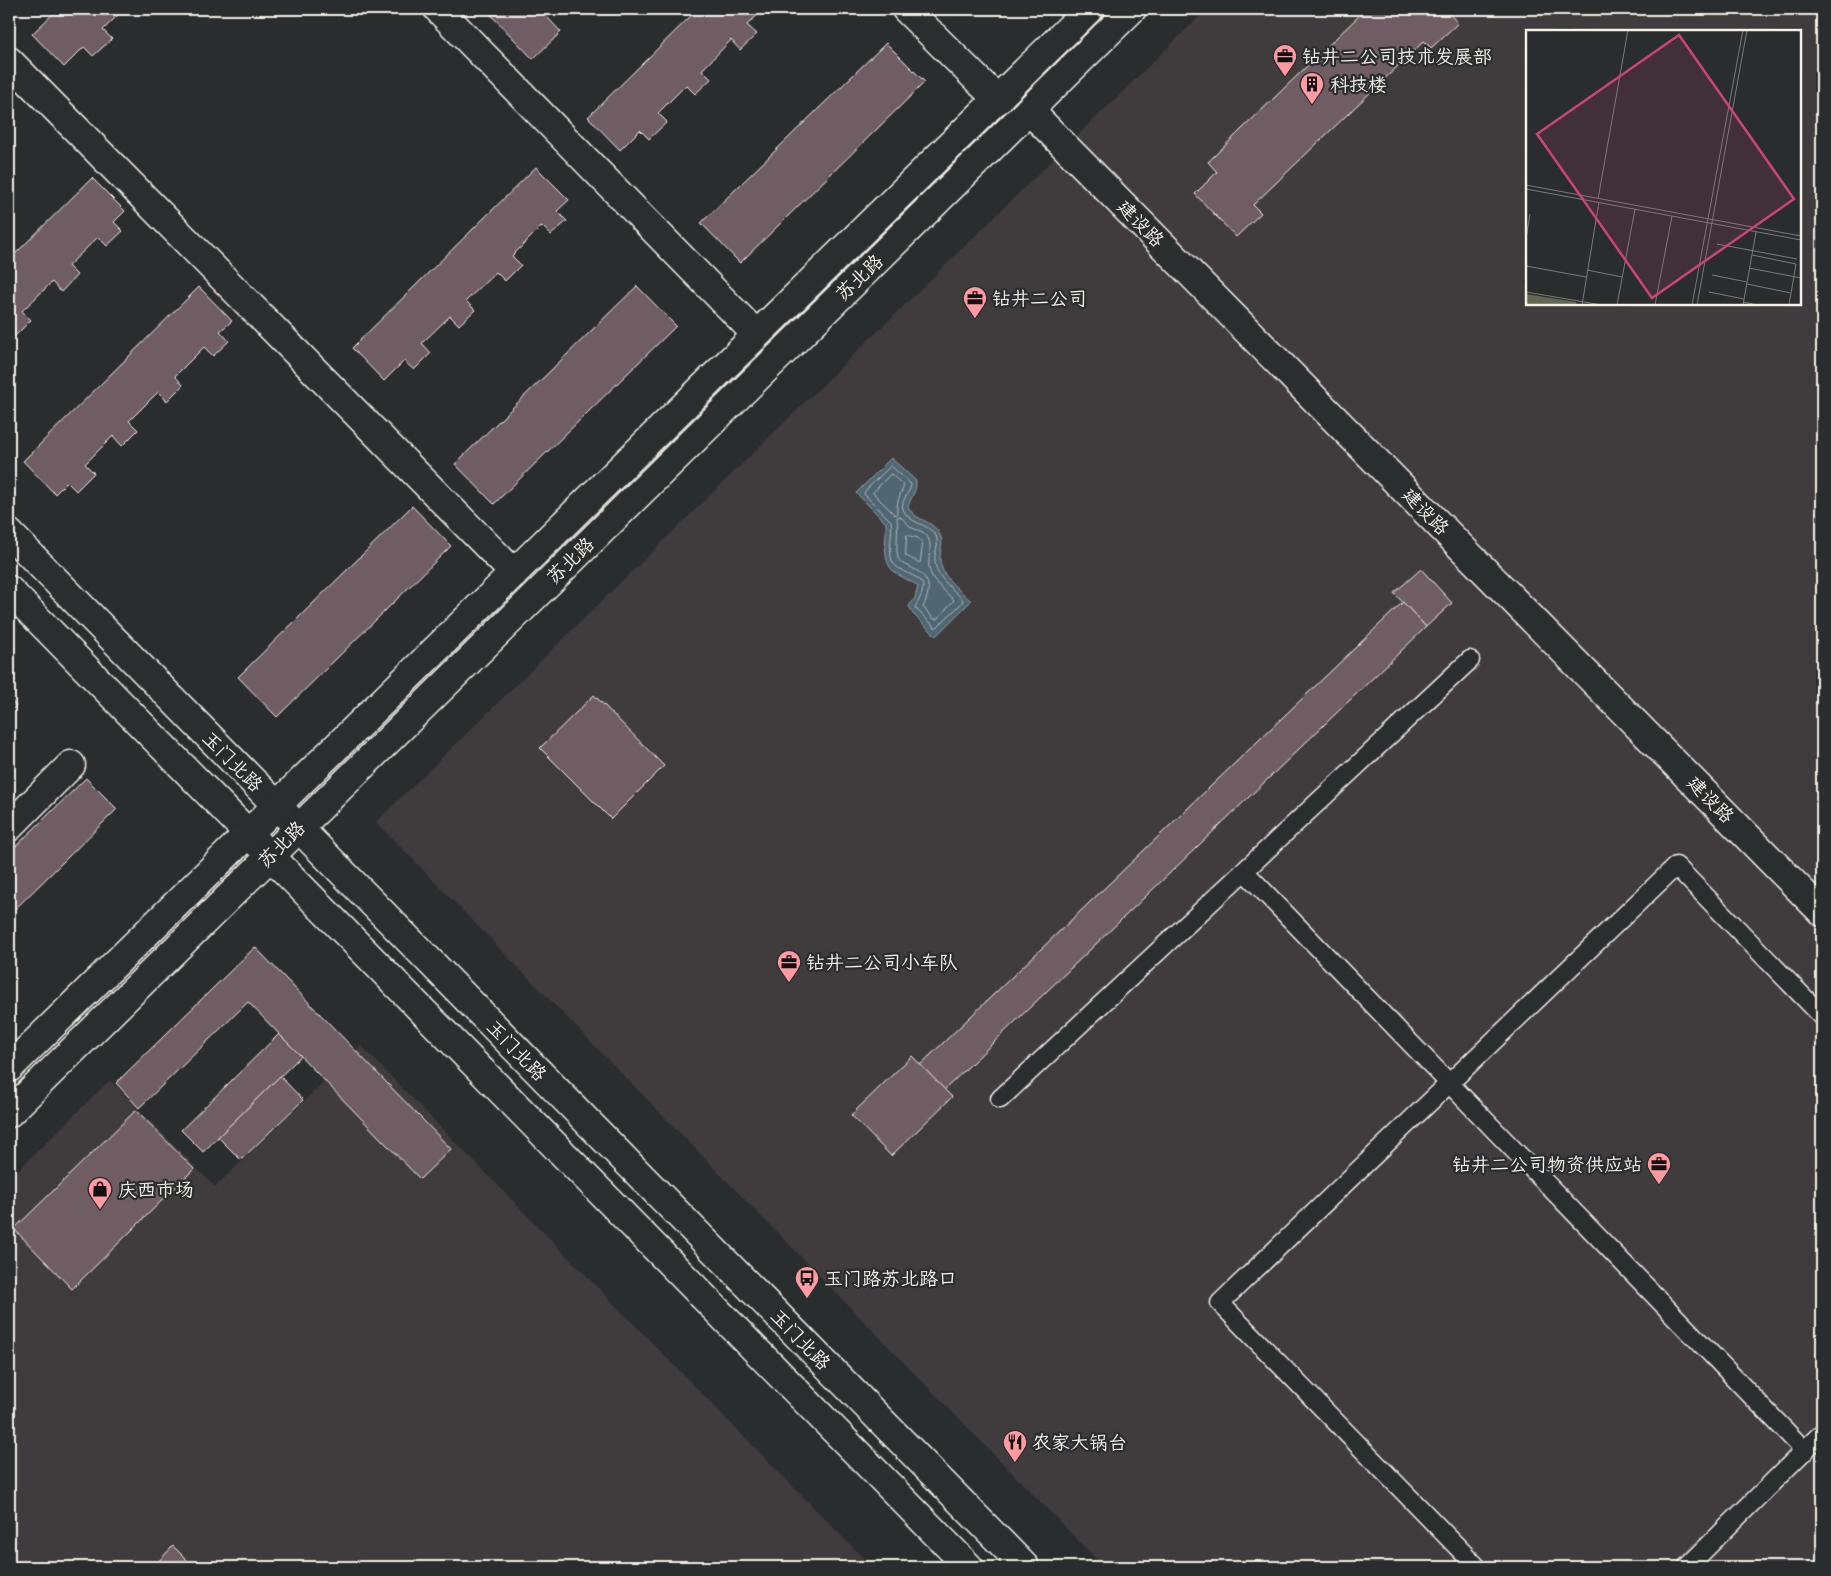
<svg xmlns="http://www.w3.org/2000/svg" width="1831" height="1576" viewBox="0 0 1831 1576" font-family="'Shantell Sans','LXGW WenKai TC',sans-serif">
<rect width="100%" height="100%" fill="#2a2d2e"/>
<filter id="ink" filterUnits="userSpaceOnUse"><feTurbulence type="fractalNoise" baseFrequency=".02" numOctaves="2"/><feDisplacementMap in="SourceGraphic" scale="10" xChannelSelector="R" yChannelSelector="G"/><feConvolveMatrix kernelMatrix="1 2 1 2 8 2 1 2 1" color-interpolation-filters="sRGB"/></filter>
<g filter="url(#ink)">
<!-- built -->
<g fill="#3f3b3e" fill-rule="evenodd">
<path d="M 1207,9 L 1822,9 L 1822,1567 L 1104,1567 L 376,822 ZM 1527,31 L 1800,31 L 1800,304 L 1527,304 Z"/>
<polygon points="361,1046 872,1567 9,1567 9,1179 110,1080 215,1187"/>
</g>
<!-- water -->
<path fill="#4f6673" stroke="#919ea2" d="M 891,458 L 916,481 C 917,492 910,497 908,508 C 911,511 915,516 919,518 C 927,522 936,526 940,535 C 944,543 940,549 940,558 C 940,577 959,589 971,601 L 936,636 L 913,614 L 909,606 L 915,598 L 918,586 C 911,581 899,576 894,572 C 881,560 887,539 886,523 L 856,493 Z"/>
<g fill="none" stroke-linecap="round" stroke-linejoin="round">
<!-- shore -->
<g stroke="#b2b9b9" stroke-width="1">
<path d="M 891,466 L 911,484 C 911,492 900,500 903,509 C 908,524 929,523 936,536 C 939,543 936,549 935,556 C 933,577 951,586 963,600 L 962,603 L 936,628 L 915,608 C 918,601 924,593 923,585 C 920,574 897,573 892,561 C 888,549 893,533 891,521 L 864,494 L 865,491 Z"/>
<path d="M 891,474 L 904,486 C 900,495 896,503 897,513 L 895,515 L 873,493 Z"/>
<path d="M 899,516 C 904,519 906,523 911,527 C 915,530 920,530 924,533 C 937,545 924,560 931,574 C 936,585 946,592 954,600 L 937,619 L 934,619 L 923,607 C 932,588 931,577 910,567 C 905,565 900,563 898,558 C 895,547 899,531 897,519 Z"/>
<polygon points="907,535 918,538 923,543 920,563 906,556"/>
</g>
</g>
<!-- building -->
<g fill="#6f5d64" stroke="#f4f1e8">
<polygon points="58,9 124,9 103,30 112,39 93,56 84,47 64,67 32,34"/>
<polygon points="498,9 555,9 547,17 561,32 533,59 491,15"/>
<polygon points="698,9 764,9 747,25 757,34 740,50 731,40 702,70 711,79 695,94 686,85 658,113 667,122 649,139 640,130 620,150 588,117"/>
<polygon points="1366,9 1445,9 1458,23 1431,48 1424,41 1253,205 1261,213 1236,237 1195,194 1217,172 1208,162"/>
<polygon points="886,43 925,82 740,263 701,223"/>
<polygon points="536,167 569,200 557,211 567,221 551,235 542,226 512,256 521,265 505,281 496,272 466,301 475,310 459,325 450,316 422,343 431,353 414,370 404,361 384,381 352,348"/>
<polygon points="92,178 125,211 114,222 123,231 107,246 98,237 68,266 77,275 61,292 52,282 22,311 31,320 15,336 9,329 9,260"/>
<polygon points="637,286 676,326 494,504 455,464"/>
<polygon points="199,287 232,321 220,331 229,341 213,356 204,347 175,376 183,385 167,401 158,392 129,421 138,430 122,446 113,436 85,464 94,473 76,491 67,482 55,494 23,461"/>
<polygon points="412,506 451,546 277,717 238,677"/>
<polygon points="1421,569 1452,603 1426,627 1394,593"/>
<polygon points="1403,602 1426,627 944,1090 920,1065"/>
<polygon points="594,695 664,766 611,819 540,748"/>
<polygon points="9,698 16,706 9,713"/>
<polygon points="86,778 117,809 9,915 9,853"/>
<polygon points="255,947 451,1149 420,1179 248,1002 139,1108 116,1083"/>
<polygon points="279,1034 301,1056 203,1152 181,1130"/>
<polygon points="912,1056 952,1097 891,1156 851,1115"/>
<polygon points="280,1076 303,1100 241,1160 218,1137"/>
<polygon points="136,1110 194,1169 72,1289 14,1229"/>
<polygon points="173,1546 194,1567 153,1567"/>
</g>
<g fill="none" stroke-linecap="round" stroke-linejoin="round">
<!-- lane casing -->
<g stroke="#f4f1e8" stroke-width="21">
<g id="lane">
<polyline points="1244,871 1805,1451"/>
<polyline points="1000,1099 1470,660"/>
<polyline points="1477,1567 1220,1303 1676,866 1822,1016"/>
<polyline points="1687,1567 1822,1433"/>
</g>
</g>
<!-- street casing -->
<g stroke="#f4f1e8" stroke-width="31">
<g id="street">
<polyline points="438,9 756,334"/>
<polyline points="906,9 998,100"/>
<polyline points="9,61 514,573"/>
<polyline points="1029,110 1822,912"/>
<polyline points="9,827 71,765"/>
</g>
</g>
<!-- secondary casing -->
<g stroke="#f4f1e8" stroke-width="31">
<g id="secondary">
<polyline points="9,533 1025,1567"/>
<polyline points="9,590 969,1567"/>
<polyline points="9,1068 1089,9"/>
<polyline points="9,1113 1132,9"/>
</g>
</g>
<!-- lane -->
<use href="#lane" stroke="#2a2d2e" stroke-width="18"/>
<!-- street -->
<use href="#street" stroke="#2a2d2e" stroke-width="28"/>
<!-- secondary -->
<use href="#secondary" stroke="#2a2d2e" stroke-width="28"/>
</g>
</g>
<!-- icons -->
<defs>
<g id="office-pin" transform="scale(1.25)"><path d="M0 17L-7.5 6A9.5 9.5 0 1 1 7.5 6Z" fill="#ff9aa2" stroke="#2a2d2e"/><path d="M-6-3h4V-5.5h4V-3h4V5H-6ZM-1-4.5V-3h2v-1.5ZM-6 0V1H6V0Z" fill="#111"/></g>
<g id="building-pin" transform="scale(1.25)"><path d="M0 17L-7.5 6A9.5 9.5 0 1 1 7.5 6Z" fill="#ff9aa2" stroke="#2a2d2e"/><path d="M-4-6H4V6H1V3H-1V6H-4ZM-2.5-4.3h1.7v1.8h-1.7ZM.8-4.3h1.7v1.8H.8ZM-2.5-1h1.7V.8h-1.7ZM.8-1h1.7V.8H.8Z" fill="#111"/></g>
<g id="shop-pin" transform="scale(1.25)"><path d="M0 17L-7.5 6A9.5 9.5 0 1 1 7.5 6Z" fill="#ff9aa2" stroke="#2a2d2e"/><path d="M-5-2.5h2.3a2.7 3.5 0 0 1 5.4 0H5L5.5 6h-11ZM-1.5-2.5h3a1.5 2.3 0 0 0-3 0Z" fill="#111"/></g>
<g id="bus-pin" transform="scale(1.25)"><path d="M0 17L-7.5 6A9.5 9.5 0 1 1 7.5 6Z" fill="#ff9aa2" stroke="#2a2d2e"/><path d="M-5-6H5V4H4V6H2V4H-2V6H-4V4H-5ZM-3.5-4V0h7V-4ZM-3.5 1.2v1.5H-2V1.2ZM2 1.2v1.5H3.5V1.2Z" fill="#111"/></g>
<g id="restaurant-pin" transform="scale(1.25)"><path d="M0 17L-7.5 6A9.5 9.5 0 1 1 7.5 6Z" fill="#ff9aa2" stroke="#2a2d2e"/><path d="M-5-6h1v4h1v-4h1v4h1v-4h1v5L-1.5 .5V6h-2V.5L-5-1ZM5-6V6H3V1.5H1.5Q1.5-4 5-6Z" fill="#111"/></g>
</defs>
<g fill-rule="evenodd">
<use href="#office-pin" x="1285" y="56"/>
<use href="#building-pin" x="1312" y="84"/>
<use href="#office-pin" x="975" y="298"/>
<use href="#office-pin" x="789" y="962"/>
<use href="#office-pin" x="1659" y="1164"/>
<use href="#shop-pin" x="100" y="1189"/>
<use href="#bus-pin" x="807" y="1278"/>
<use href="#restaurant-pin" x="1015" y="1442"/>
</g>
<g text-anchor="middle" stroke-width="4.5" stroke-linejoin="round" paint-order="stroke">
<!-- poi labels -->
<g font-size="19" fill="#f4f1e8" stroke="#2a2d2e" text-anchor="start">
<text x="1302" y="63">钻井二公司技术发展部</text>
<text x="1330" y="91">科技楼</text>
<text x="992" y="305">钻井二公司</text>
<text x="806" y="969">钻井二公司小车队</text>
<text x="1642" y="1171" text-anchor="end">钻井二公司物资供应站</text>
<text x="118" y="1196">庆西市场</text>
<text x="824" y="1285">玉门路苏北路口</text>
<text x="1032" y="1449">农家大锅台</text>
</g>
<!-- street labels -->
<g font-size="19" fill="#f4f1e8" stroke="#2a2d2e">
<text transform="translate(1141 223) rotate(45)" y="7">建设路</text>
<text transform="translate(859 277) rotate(-44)" y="7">苏北路</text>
<text transform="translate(1426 511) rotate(45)" y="7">建设路</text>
<text transform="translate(570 560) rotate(-44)" y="7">苏北路</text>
<text transform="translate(233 761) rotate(45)" y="7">玉门北路</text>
<text transform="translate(1711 799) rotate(45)" y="7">建设路</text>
<text transform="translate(281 844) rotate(-45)" y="7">苏北路</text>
<text transform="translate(517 1050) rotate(46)" y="7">玉门北路</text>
<text transform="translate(801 1339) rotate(46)" y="7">玉门北路</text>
</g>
</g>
<!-- overview -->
<g transform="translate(1526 30)">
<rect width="275" height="275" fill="#2a2d2e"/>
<path d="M 0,264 L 50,272 L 51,275 L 0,275 Z" fill="#616a50"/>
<path fill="none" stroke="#7b7b78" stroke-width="1" d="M 0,155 L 275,206M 0,159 L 275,210M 72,169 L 102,0M 0,209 L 4,184M 191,214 L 271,229M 226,225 L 270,234 L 263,275M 0,236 L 60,247M 223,238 L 275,248M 61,240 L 96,247M 186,245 L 221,252M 221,254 L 265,263M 0,262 L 76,275M 183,262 L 218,269M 217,272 L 232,275M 56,275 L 73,172M 91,275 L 109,179M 129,275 L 146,186M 166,275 L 217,0M 171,275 L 221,0M 217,275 L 230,202"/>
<path fill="#cc4377" fill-opacity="0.15" stroke="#cc4377" stroke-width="2.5" d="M 153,5 L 268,169 L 126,268 L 11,104 Z"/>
<rect width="275" height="275" fill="none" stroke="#f4f1e8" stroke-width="2.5"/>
</g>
<!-- margin -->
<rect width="1831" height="1576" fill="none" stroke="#2a2d2e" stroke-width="30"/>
<rect x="15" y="15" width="1801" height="1546" fill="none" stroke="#f4f1e8" stroke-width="2" filter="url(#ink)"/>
</svg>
